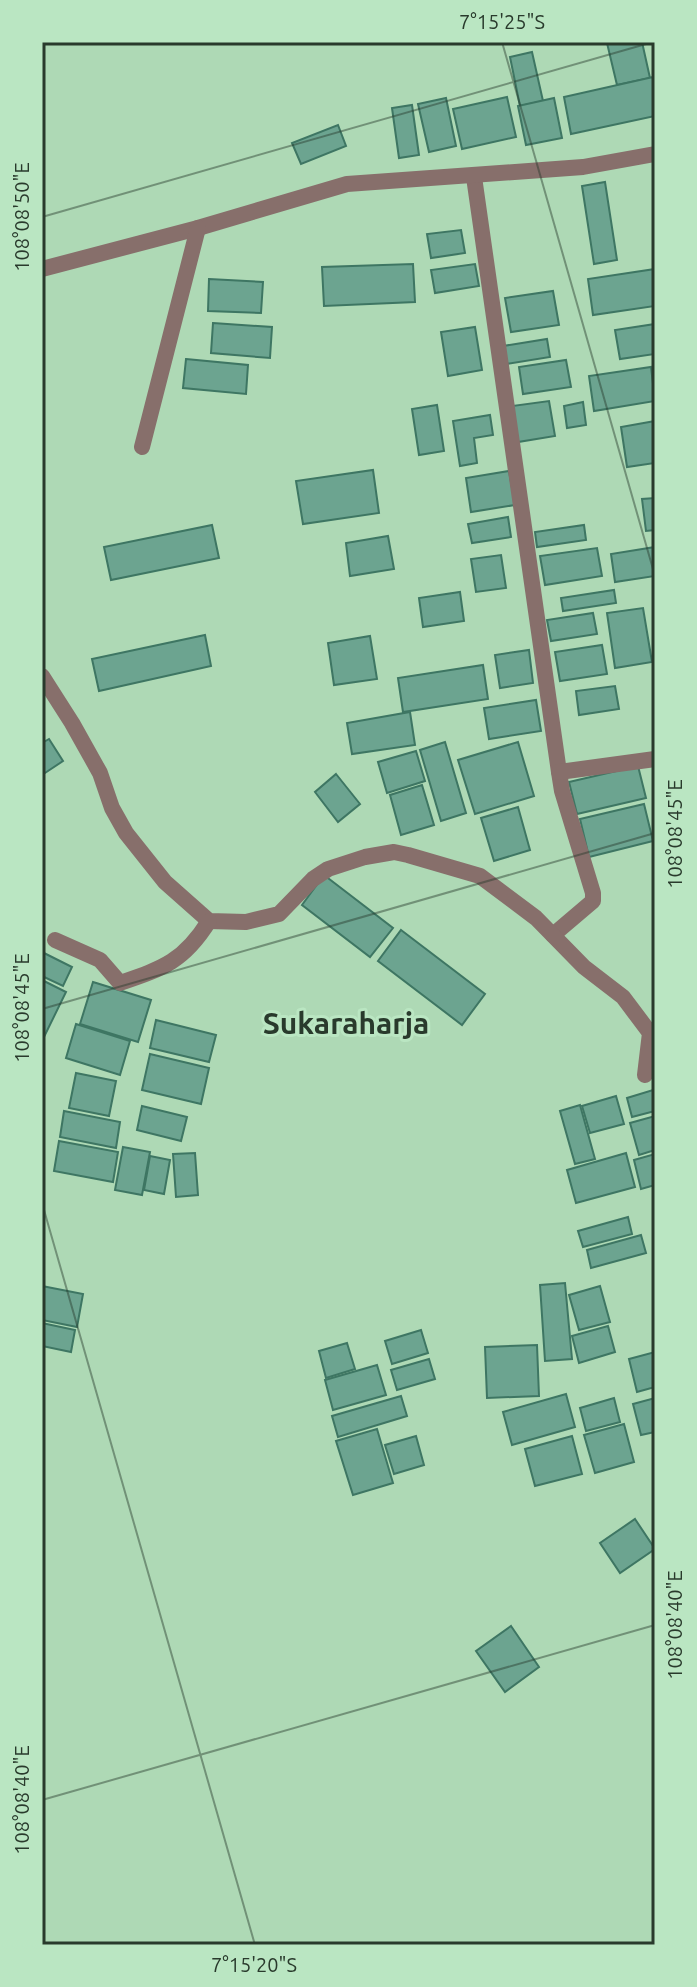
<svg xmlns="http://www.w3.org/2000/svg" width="697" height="1987" viewBox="0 0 697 1987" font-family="Ubuntu,sans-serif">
<rect width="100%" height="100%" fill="#aed9b5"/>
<!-- building -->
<g fill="#6ca490" stroke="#3e7663" stroke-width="2">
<polygon points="642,42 650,78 617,85 607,43"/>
<polygon points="532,52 543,101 520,106 510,57"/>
<polygon points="653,77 655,116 571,134 564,97"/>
<polygon points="507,97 516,137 462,149 453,109"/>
<polygon points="446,98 456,146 429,152 418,104"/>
<polygon points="554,98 562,138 526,145 518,106"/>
<polygon points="412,105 419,155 399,158 392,108"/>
<polygon points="338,125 346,146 301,164 292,143"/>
<polygon points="605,182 617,260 594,264 582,186"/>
<polygon points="461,230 465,253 431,258 427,234"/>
<polygon points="413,264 415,302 324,306 322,267"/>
<polygon points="475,264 479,286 435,293 431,270"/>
<polygon points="655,269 655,306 593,315 588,279"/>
<polygon points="209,279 263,282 261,313 208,311"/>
<polygon points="553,291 559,325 511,332 505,298"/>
<polygon points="213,323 272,327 270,358 211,353"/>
<polygon points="655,324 655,354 620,359 615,330"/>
<polygon points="475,327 482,370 448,376 441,332"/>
<polygon points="547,339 550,357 506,364 503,346"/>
<polygon points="186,359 248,365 246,394 183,388"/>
<polygon points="566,360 571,387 523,394 519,367"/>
<polygon points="651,367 655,401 594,411 589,376"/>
<polygon points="549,401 555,436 518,442 512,406"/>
<polygon points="583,402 586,425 567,428 564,406"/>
<polygon points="437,405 444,451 419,455 412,409"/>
<polygon points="490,415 493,435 474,438 477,463 460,466 453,421"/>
<polygon points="655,421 655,463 627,467 621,427"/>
<polygon points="373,470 379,513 303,524 296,481"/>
<polygon points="509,471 515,505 471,512 466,478"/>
<polygon points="655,498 655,530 646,531 642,499"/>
<polygon points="508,517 511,537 472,543 468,524"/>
<polygon points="212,525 219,558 111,580 104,547"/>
<polygon points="584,525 586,540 537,547 535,532"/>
<polygon points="388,536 394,569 350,576 346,543"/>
<polygon points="655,547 655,576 615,582 611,554"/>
<polygon points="597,548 602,576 545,585 540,556"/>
<polygon points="501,555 506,588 476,592 471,559"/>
<polygon points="614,590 616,603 563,611 561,598"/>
<polygon points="460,592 464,621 423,627 419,598"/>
<polygon points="643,608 652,662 615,668 607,613"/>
<polygon points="593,613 597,634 551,641 547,620"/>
<polygon points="205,635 211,666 99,691 92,659"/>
<polygon points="370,636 377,679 334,685 328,643"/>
<polygon points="602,645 607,674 560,681 555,652"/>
<polygon points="529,650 533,683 500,688 495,655"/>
<polygon points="483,665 488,699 403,712 398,678"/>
<polygon points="615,686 619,709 579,715 576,691"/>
<polygon points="536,700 541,731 489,739 484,708"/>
<polygon points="410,712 415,745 352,754 347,723"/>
<polygon points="49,739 63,761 42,775 42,743"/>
<polygon points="445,742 466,813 441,821 420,750"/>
<polygon points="518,742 534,796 475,814 458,760"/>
<polygon points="416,751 425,781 387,793 378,762"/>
<polygon points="638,766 646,798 577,814 569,782"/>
<polygon points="336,774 360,804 338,822 315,792"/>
<polygon points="422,785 434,825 401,835 390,795"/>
<polygon points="644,804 653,841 589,857 580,819"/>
<polygon points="518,807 530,850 494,861 481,818"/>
<polygon points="324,875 393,928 370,957 302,905"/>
<polygon points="401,930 485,994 462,1025 378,961"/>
<polygon points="42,952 72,967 63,986 42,976"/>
<polygon points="42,980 66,992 43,1039 42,1039"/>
<polygon points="93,982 151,1000 138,1042 80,1024"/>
<polygon points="156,1020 216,1035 209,1062 150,1048"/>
<polygon points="76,1024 130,1041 120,1075 66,1058"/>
<polygon points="150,1054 209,1068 201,1104 142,1090"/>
<polygon points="76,1073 116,1081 109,1116 69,1108"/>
<polygon points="653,1090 655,1111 632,1117 627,1098"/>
<polygon points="616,1096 624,1124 590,1133 582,1106"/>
<polygon points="580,1105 595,1159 575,1164 560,1111"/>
<polygon points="142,1106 187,1117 181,1141 137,1130"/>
<polygon points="64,1111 120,1122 116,1148 60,1137"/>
<polygon points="655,1116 655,1150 639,1155 630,1123"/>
<polygon points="59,1141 118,1152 113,1182 54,1171"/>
<polygon points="123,1147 150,1152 142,1195 115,1190"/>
<polygon points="195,1153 198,1195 176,1197 173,1154"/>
<polygon points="626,1153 635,1187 576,1203 567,1170"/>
<polygon points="655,1154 655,1185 641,1189 634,1160"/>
<polygon points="150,1156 170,1160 164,1194 144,1190"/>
<polygon points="628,1217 632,1234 583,1247 578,1231"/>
<polygon points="641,1235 646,1253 591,1268 587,1250"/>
<polygon points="565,1283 572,1359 545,1361 540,1285"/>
<polygon points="42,1286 83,1294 77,1327 42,1320"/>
<polygon points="600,1286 610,1322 579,1330 569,1295"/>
<polygon points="42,1323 75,1330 71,1352 42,1346"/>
<polygon points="608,1326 615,1352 579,1363 572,1336"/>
<polygon points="421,1330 428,1353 392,1364 385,1341"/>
<polygon points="347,1343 355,1369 326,1378 319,1351"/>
<polygon points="537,1345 539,1396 487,1398 485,1347"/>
<polygon points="655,1352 655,1387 637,1392 629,1359"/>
<polygon points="429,1359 435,1379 397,1390 391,1370"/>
<polygon points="377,1365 386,1395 333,1410 325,1380"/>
<polygon points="566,1394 575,1427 512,1445 503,1412"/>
<polygon points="401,1396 407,1416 338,1437 332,1416"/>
<polygon points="614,1398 620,1422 586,1431 580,1408"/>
<polygon points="655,1398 655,1432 641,1435 633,1404"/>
<polygon points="624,1424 634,1462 595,1473 584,1435"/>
<polygon points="377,1429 393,1483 353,1495 336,1441"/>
<polygon points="416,1436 424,1465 394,1474 385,1445"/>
<polygon points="572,1436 582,1474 535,1486 525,1449"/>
<polygon points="635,1519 655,1549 620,1573 600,1543"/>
<polygon points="511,1626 539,1667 505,1692 476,1651"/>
</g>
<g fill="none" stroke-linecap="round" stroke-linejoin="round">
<!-- minor -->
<g stroke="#876f6b" stroke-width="16">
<polyline points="474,177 559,772 562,791 593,893 593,901 553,935"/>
<polyline points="42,269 198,228 347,184 583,167 655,154"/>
<polyline points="142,447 198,228"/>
<polyline points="42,676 72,723 100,773 112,808 126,833 165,882 209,921 246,922 279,914 313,879 328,869 365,857 394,852 408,855 480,876 536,918 584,967 623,997 650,1033 645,1075"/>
<polyline points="559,772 655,759"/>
<path d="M 55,940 L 100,960 L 120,983 C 164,968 184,961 209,921"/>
</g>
</g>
<!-- ticks -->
<path fill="none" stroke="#293a2c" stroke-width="2" stroke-opacity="0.45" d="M 502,42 L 655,576M 42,217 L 653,42M 42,1009 L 655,833M 42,1203 L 255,1945M 42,1800 L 655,1625"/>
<g text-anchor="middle" stroke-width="6" stroke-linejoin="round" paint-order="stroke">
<!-- quarter labels -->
<g font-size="30" font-weight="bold" fill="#293a2c" stroke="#bae6c2">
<text x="346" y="1034">Sukaraharja</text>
</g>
</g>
<!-- border -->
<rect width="697" height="1987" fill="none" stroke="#bae6c2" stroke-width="88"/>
<rect x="44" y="44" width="609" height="1899" fill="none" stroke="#293a2c" stroke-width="3"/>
<g font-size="20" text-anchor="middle" fill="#293a2c">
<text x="502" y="29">7°15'25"S</text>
<text transform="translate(22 217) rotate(-90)" y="7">108°08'50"E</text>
<text transform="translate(675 834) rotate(-90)" y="7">108°08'45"E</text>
<text transform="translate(22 1008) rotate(-90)" y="7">108°08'45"E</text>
<text transform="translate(675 1625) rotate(-90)" y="7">108°08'40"E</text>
<text transform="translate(22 1800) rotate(-90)" y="7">108°08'40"E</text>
<text x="254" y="1972">7°15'20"S</text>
</g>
</svg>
